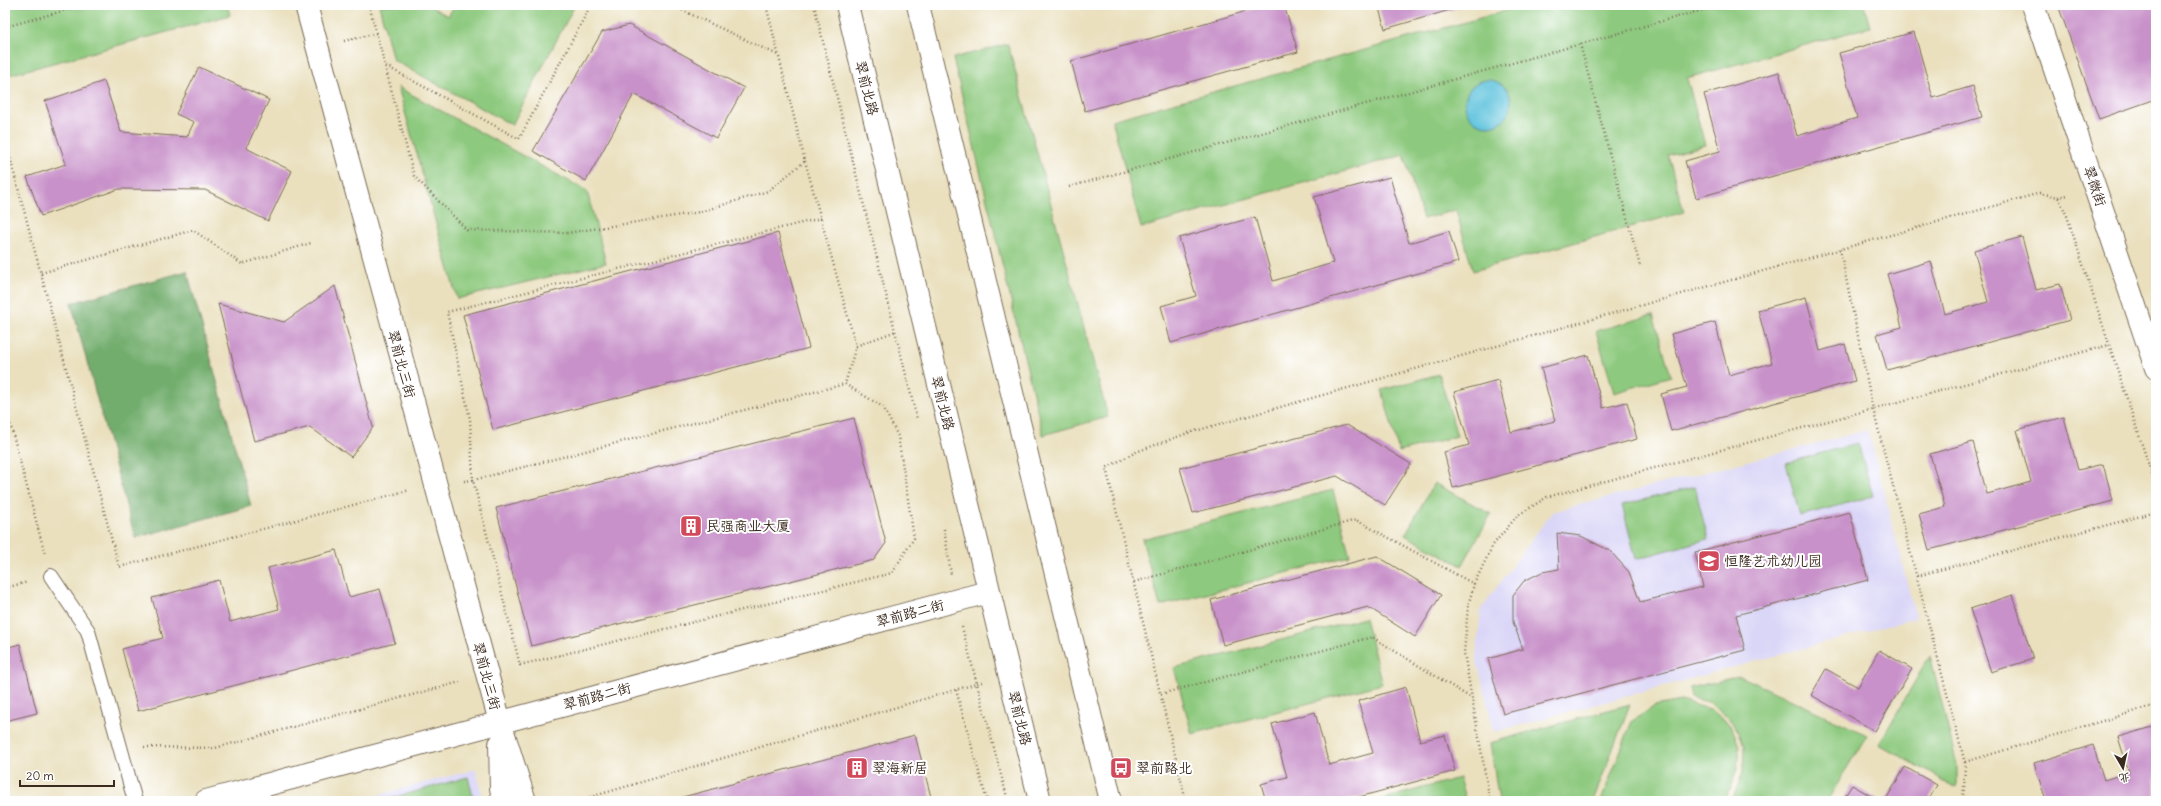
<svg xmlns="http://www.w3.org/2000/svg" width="2161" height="806" viewBox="0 0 2161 806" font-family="Delius,'LXGW WenKai TC',sans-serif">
<rect width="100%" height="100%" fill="#fff"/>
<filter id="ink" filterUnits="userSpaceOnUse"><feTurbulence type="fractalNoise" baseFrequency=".025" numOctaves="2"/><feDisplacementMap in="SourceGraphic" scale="8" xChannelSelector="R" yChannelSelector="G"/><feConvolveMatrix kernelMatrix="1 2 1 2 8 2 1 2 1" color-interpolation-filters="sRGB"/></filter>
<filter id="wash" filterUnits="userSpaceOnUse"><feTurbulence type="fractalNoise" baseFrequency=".012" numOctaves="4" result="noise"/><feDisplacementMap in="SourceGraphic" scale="16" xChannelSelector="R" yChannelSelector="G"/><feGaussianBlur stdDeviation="0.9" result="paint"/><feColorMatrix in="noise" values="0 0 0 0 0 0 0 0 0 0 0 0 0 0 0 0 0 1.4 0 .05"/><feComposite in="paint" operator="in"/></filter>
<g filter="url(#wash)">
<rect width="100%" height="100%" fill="#eae0be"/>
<!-- built -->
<g fill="#dad6f7">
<polygon points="1868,430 1916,618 1494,732 1476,657 1481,609 1552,512"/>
<polygon points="476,769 484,801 356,801"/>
</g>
<!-- green -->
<g fill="#8dc97e" stroke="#647a4e">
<polygon points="5,5 227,5 230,15 5,76"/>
<polygon points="379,5 428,5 448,16 455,5 575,5 512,125 393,60"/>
<polygon points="1527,5 1864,5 1870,27 1687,78 1705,145 1668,155 1684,212 1473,271 1456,210 1423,219 1404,155 1141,228 1112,120"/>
<polygon points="1008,44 1108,417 1043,435 953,58"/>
<polygon points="398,87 587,191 606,263 457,299"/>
<polygon points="1653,315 1671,376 1614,393 1596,331"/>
<polygon points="1439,374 1457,436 1399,452 1382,390"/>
<polygon points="1858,443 1873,496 1800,516 1786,463"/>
<polygon points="1434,483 1491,514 1462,566 1405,535"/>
<polygon points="1695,487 1708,539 1636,559 1622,505"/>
<polygon points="1333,490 1350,556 1160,606 1142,539"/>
<polygon points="1365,618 1382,684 1192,734 1174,668"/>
<polygon points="1930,655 1957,765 1957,788 1879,744"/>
<polygon points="1740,676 1867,735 1827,801 1732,801 1743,772 1744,746 1733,722 1709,702 1691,698 1689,688"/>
<polygon points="1681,701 1710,709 1731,725 1739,746 1737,769 1725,801 1601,801 1632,721 1655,706"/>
<polygon points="1630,704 1593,801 1499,801 1490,743"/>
<polygon points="468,777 474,801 381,801"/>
<polygon points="1459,778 1466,801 1376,801"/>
</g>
<!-- forest -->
<polygon fill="#72ad6d" stroke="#566c46" points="187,271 251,506 135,538 71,303"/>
<!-- water -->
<circle fill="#5fc3dd" stroke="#4d767e" cx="1488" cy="103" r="23"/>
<g id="blocks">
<!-- building -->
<g fill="#c891c9">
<polygon points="1268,5 1284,5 1298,52 1085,111 1071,61"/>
<polygon points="1378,5 1467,5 1385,29"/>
<polygon points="2058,5 2156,5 2156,99 2099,119"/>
<polygon points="629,25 744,88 716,138 634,94 586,181 533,151 602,32"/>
<polygon points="1914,32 1933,98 1973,86 1982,117 1696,198 1685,161 1720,151 1704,94 1779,72 1797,136 1857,118 1839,53"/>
<polygon points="199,67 269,100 246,148 292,171 268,221 205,190 119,189 41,216 27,177 66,164 45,101 104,81 121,132 187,137 194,122 176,114"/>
<polygon points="1390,177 1409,243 1449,231 1458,262 1171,343 1161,306 1196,296 1179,238 1255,217 1273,281 1333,263 1314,197"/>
<polygon points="778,233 809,348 493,430 463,315"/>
<polygon points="2022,237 2036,290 2060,284 2070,320 1887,370 1877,334 1902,327 1887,274 1931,261 1945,314 1988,302 1974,250"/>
<polygon points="335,286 373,427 351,457 310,427 254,441 218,304 284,322"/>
<polygon points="1806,297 1820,351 1845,344 1855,381 1671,431 1661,394 1687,387 1671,334 1715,322 1729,375 1772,363 1758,310"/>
<polygon points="1588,355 1603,408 1627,402 1637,439 1453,488 1444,452 1469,445 1454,392 1498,380 1511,432 1555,421 1541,368"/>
<polygon points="2064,417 2078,470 2103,464 2113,501 1929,550 1919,514 1945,507 1930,454 1973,442 1987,494 2031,482 2017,430"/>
<polygon points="854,418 886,543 874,560 531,646 496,508"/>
<polygon points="1347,425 1411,464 1385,505 1337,476 1193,513 1180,468"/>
<polygon points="1850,512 1868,580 1736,615 1745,650 1503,714 1488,659 1523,649 1513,622 1513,595 1524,581 1542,572 1559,569 1557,533 1581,536 1610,551 1629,572 1640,602 1703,587 1695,552"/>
<polygon points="336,550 349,597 380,589 395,643 138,711 122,649 163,638 152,598 219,580 230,622 279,609 268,568"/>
<polygon points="1377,556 1441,595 1415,637 1368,607 1223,645 1211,600"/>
<polygon points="2013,595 2033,659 1991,672 1970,609"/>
<polygon points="20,644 37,713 5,721 5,648"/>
<polygon points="1879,650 1912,669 1875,731 1811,695 1826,669 1858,687"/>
<polygon points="1406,687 1420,741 1445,735 1455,771 1344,801 1266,801 1261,784 1287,777 1272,724 1315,712 1329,765 1373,753 1358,701"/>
<polygon points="2156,726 2156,799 2149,801 2038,801 2045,798 2034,763 2093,745 2104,780 2129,772 2118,737"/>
<polygon points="915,735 932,801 668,801"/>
<polygon points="1905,767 1937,785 1928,801 1885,801"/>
<polygon points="1852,785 1880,801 1842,801"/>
</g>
</g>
</g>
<g filter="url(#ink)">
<use href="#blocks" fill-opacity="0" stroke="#786a56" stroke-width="1"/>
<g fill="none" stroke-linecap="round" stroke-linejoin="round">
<!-- lane casing -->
<g stroke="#786a56" stroke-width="16">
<polyline id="lane" points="51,576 88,631 135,801"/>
</g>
<!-- street casing -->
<g stroke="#786a56" stroke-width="24">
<g id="street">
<polyline points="306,5 500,722 525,801"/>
<polyline points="2033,5 2156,368"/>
<polyline points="500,744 501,788 504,801"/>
<polyline points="206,801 988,592"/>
</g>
</g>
<!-- secondary casing -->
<g stroke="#786a56" stroke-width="24">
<g id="secondary">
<polyline points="847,5 1040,801"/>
<polyline points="918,5 1111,801"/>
</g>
</g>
<!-- path -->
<g stroke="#786a56" stroke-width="2.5" stroke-dasharray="1 3" stroke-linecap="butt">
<polyline points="369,5 414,176 467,230 567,233 700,212 768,191 805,161 766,5"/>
<polyline points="671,5 778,55"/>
<polyline points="814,5 917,419"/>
<polyline points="5,27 84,5"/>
<polyline points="344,41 377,33"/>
<polyline points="1580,44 1640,266"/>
<polyline points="386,66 519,139 591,5"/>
<polyline points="5,139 119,567 410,490"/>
<polyline points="805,161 856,346 845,384"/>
<polyline points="1069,187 1720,5"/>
<polyline points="2058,197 2068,195"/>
<polyline points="1840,249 1873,409 1965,763 1964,788 1962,801"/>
<polyline points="41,273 193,230 242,264 311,243"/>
<polyline points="856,346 896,331"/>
<polygon points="845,384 883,407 898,436 914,538 892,573 520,665 473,480"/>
<polyline points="5,405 45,554"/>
<polyline points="464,481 473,480 470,419 447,312 821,218"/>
<polyline points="944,529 951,574"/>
<polyline points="1917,576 2156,512"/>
<polyline points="1134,582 1356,520 1474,584"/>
<polyline points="5,588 28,582"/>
<polyline points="962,627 1008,801"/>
<polyline points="956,690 987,801"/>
<polyline points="1161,694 1372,637 1471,698"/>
<polyline points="144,747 215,748 460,682"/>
<polyline points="1965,762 2156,705"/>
<polyline points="584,801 584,799 982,682"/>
<polyline points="1186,801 1106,468 1136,452 1188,433 2040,193 2058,197 2067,216 2156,487"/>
<polyline points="1490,801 1464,653 1468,606 1474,584 1493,545 1517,516 1547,497 2109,345"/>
</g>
<!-- lane -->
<use href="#lane" stroke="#fff" stroke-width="14"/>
<!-- street -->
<use href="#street" stroke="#fff" stroke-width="22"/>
<!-- secondary -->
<use href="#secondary" stroke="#fff" stroke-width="22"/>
</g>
</g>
<!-- icons -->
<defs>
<g id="building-square" transform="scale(1.15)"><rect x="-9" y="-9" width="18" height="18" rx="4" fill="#d1495b" stroke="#fff"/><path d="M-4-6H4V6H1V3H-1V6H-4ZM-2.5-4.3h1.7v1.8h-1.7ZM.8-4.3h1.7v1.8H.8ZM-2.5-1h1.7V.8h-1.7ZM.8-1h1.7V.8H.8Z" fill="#fff"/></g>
<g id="school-square" transform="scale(1.15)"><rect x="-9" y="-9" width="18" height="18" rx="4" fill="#d1495b" stroke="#fff"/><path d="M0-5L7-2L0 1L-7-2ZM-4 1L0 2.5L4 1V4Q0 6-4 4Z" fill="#fff"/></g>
<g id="bus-square" transform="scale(1.15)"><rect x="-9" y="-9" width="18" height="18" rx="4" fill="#d1495b" stroke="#fff"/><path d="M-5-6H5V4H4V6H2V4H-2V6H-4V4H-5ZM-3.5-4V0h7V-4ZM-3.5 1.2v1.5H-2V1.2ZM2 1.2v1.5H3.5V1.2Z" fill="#fff"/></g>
</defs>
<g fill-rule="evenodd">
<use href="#building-square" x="691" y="526"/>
<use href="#school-square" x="1709" y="561"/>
<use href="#building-square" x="857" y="768"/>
<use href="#bus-square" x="1121" y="768"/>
</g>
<g text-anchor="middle" stroke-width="4" stroke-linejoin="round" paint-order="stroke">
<!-- street labels -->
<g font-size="14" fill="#3b2a1e" stroke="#fff">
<text transform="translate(867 88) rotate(76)" y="5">翠前北路</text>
<text transform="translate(2095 186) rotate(71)" y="5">翠微街</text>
<text transform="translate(402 364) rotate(75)" y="5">翠前北三街</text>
<text transform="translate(943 403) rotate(76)" y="5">翠前北路</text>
<text transform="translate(910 613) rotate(-15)" y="5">翠前路二街</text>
<text transform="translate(487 676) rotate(75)" y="5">翠前北三街</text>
<text transform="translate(597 696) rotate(-15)" y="5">翠前路二街</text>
<text transform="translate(1020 718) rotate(76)" y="5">翠前北路</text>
</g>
<!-- poi labels -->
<g font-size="14" fill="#3b2a1e" stroke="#fff" text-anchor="start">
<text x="706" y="531">民强商业大厦</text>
<text x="1724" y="566">恒隆艺术幼儿园</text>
<text x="872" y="773">翠海新居</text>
<text x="1136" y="773">翠前路北</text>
</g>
</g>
<!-- margin -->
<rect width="2161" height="806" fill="none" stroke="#fff" stroke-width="20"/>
<!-- north arrow -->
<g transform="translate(2123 768) rotate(171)" stroke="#ffffff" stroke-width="3" paint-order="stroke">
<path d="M0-3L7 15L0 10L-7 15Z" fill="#3b2a1e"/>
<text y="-6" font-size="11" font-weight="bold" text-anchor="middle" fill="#3b2a1e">北</text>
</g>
<!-- scale -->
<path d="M20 780v6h94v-6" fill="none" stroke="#3b2a1e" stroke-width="2"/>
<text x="26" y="780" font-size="12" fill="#3b2a1e" stroke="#ffffff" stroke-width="3" paint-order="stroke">20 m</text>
</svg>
